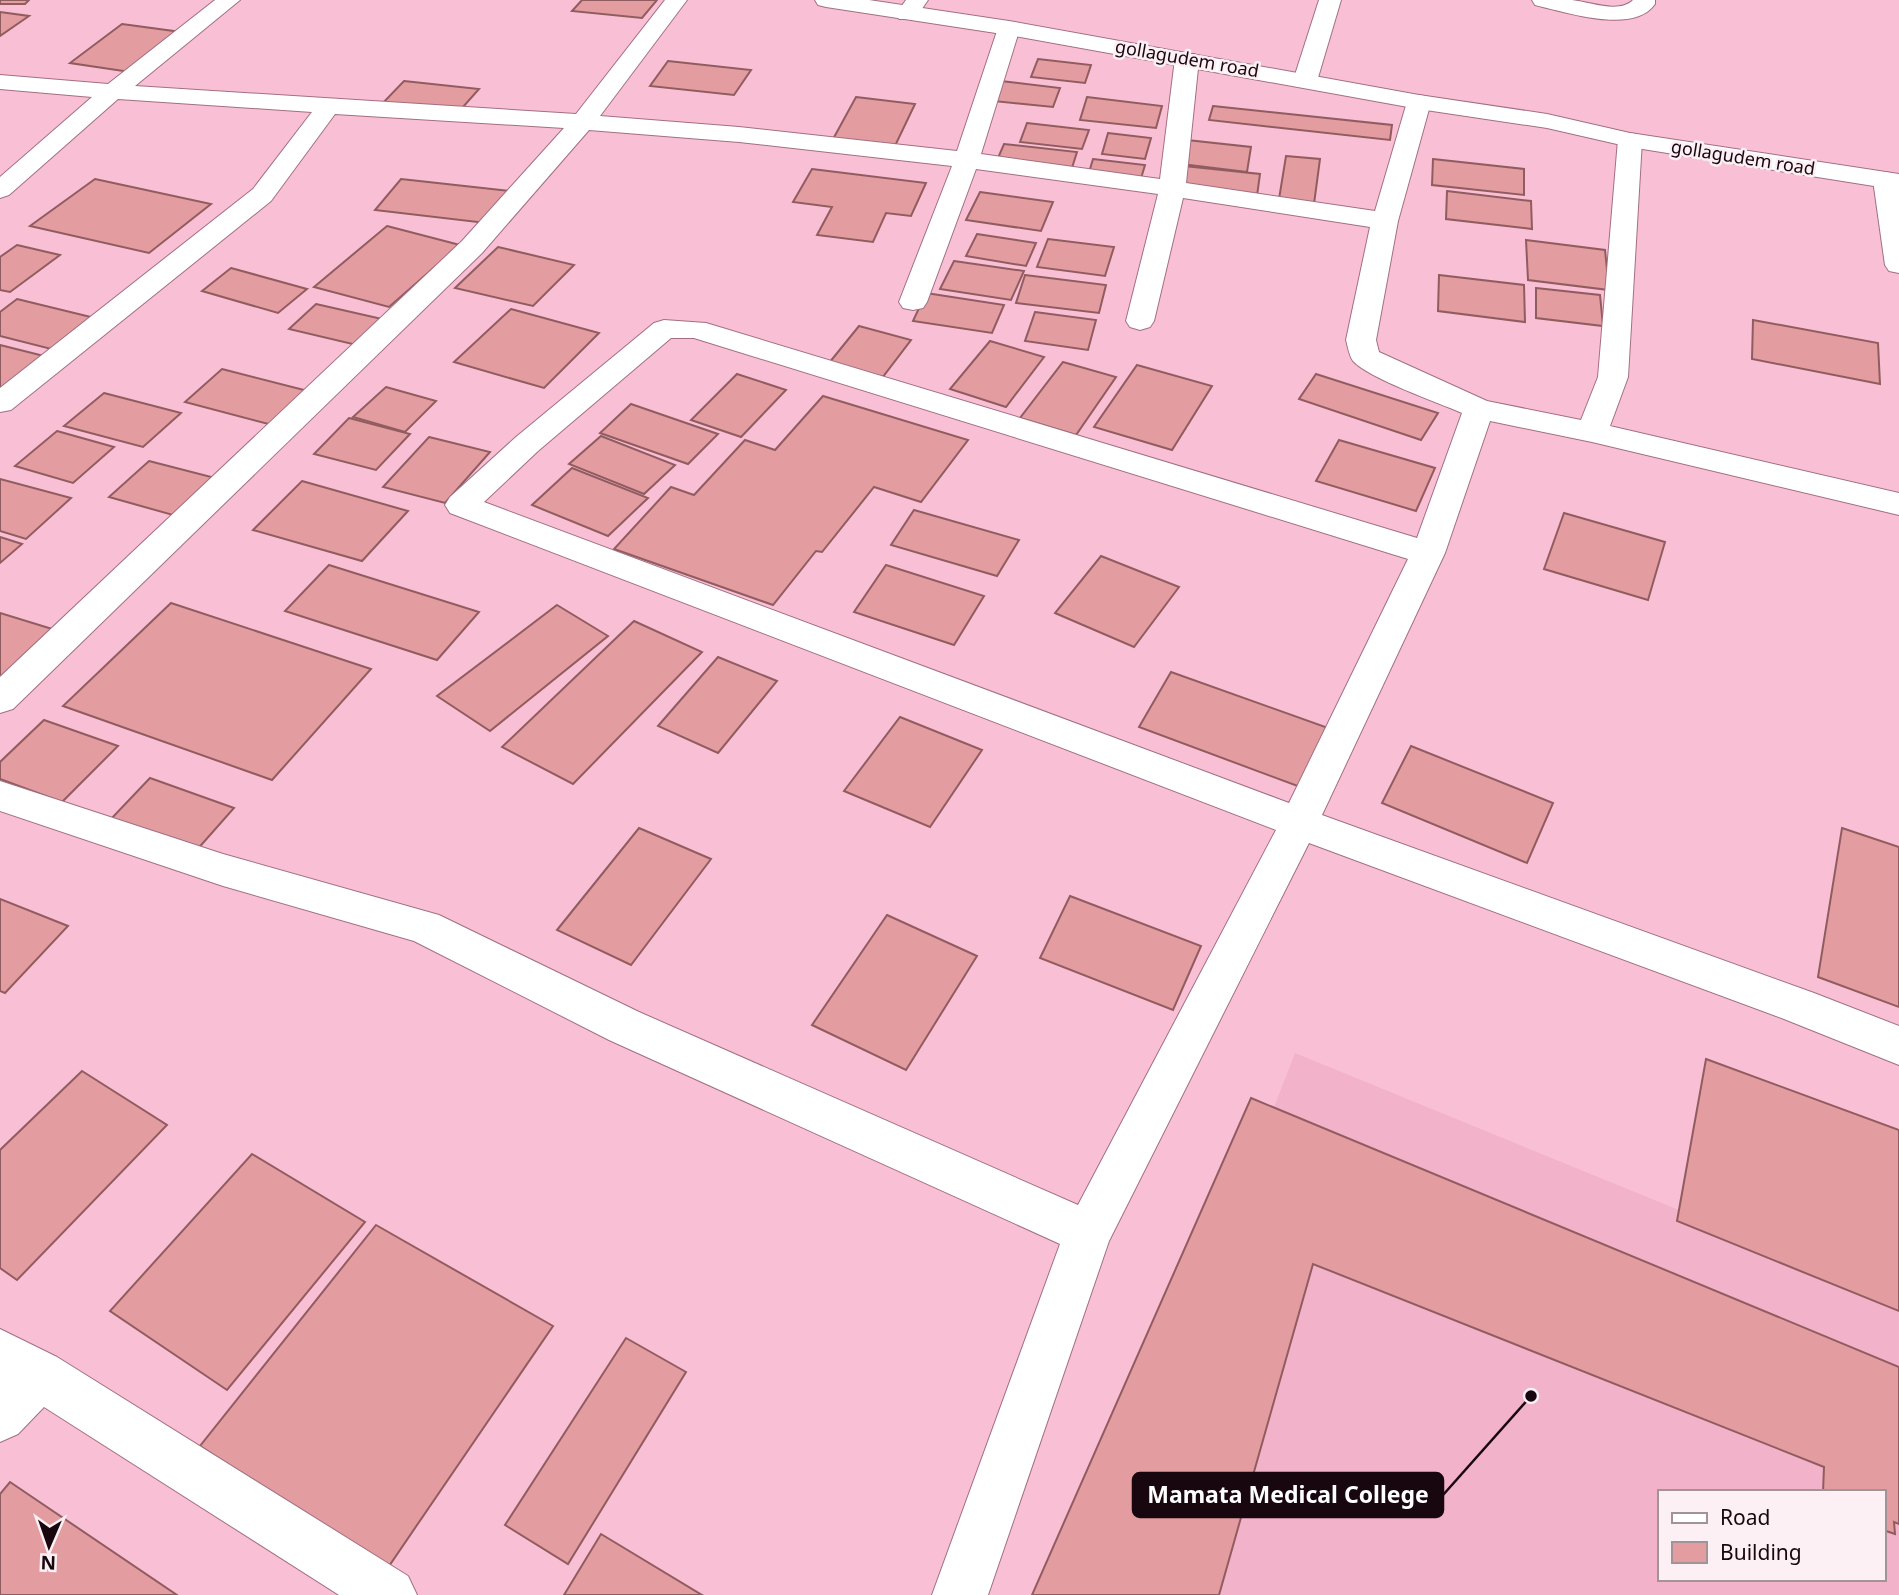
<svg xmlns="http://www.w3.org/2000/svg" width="1899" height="1595" viewBox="0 0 1899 1595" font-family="'Noto Sans',sans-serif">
<rect width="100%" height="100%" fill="#f9c0d5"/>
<!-- built -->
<path fill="#f2b2c9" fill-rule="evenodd" d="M 1295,1053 L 1899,1300 L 1899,1595 L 1085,1595 ZM 1659,1492 L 1883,1492 L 1883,1579 L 1659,1579 Z"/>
<!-- building -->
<g fill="#e39ca0" stroke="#915c60" stroke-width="2">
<polygon points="0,0 29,0 25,4 0,4"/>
<polygon points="582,0 657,0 642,18 572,11"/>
<polygon points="0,12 29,16 0,36"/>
<polygon points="122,24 181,32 130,72 70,63"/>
<polygon points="1038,59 1091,65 1085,83 1031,77"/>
<polygon points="668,61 751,70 734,95 650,86"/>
<polygon points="404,81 479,89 455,116 379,107"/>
<polygon points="1001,81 1060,88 1053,107 993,101"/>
<polygon points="856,97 915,104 894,148 832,141"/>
<polygon points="1087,97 1162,106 1156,128 1080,120"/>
<polygon points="1213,106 1392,125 1390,140 1209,120"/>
<polygon points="1027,123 1089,130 1082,149 1020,142"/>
<polygon points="1108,133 1151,138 1145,159 1102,154"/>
<polygon points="1187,140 1251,147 1247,172 1181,164"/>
<polygon points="1004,144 1077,152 1070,174 995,165"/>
<polygon points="1286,156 1320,159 1314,204 1279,199"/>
<polygon points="1093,159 1145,165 1139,185 1087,179"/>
<polygon points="1433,159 1524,169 1524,195 1432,185"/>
<polygon points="1184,166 1260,174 1257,196 1179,187"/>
<polygon points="812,169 926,183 911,216 886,213 873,242 817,235 832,207 793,202"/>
<polygon points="95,179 211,204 149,253 30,226"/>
<polygon points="401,179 510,191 486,223 375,210"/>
<polygon points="1447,191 1531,201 1532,229 1446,219"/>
<polygon points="980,192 1053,202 1041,231 966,220"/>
<polygon points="387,226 460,245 389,307 314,287"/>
<polygon points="977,234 1036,243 1026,266 966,256"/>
<polygon points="1048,239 1114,247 1105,276 1037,267"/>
<polygon points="1526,240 1605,250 1609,290 1528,280"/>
<polygon points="17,245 60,255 10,292 0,290 0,257"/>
<polygon points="498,247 574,265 533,306 455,288"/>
<polygon points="954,261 1024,271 1011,300 940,289"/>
<polygon points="231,268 307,289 278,313 202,291"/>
<polygon points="1025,275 1106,285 1099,313 1016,303"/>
<polygon points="1439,275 1524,285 1525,322 1438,311"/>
<polygon points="1536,288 1600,295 1603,326 1536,318"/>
<polygon points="926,293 1004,305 992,333 913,321"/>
<polygon points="17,299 99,319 59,351 0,336 0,312"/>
<polygon points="316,304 391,321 365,347 289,329"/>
<polygon points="511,309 599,333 544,388 454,362"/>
<polygon points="1035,312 1096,320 1088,350 1025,341"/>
<polygon points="1753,320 1878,343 1880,384 1752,359"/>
<polygon points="859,326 911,340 882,378 829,363"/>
<polygon points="990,341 1044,357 1006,407 950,389"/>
<polygon points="0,345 48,357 8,389 0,387"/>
<polygon points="1063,362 1116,377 1076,435 1020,418"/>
<polygon points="1137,365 1212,386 1172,450 1094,427"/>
<polygon points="222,369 312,392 276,426 185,402"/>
<polygon points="737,374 786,390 741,437 691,420"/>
<polygon points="1316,374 1438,413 1421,440 1299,399"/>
<polygon points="386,387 436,401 405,432 353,417"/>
<polygon points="104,393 181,413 143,447 64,426"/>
<polygon points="823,396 968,440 921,502 874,487 822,552 816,551 773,605 614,549 671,487 694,495 745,440 775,450"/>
<polygon points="631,404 718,434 688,464 600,433"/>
<polygon points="349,418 410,434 376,470 314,454"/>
<polygon points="57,431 114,447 73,483 15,466"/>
<polygon points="601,436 675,465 644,494 569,464"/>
<polygon points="429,437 490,452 445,503 383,487"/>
<polygon points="1339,440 1435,468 1416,511 1316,481"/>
<polygon points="149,461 219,479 180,517 109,497"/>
<polygon points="572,468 648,498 608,536 532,505"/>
<polygon points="0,479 71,498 26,539 0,531"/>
<polygon points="302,481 408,511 362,561 253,530"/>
<polygon points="914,510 1019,540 997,576 891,545"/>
<polygon points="1564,513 1665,542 1648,600 1544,569"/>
<polygon points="0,537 22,544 0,563"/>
<polygon points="1101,556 1179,587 1134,647 1055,613"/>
<polygon points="329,565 479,612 437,660 285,611"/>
<polygon points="886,565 984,596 954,645 854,612"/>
<polygon points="171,603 371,669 272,780 63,706"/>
<polygon points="557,605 608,636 490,731 437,696"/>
<polygon points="0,613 62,632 0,691"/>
<polygon points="634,621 702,652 573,784 502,747"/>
<polygon points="718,657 777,681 718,753 658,726"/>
<polygon points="1171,672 1331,729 1303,788 1139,727"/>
<polygon points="900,717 982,750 930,827 844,791"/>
<polygon points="44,720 118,746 62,802 0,779 0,762"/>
<polygon points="1411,746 1553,803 1527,863 1382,803"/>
<polygon points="150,778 234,808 195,852 109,821"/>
<polygon points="639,828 711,859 631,965 557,930"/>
<polygon points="1842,828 1899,847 1899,1007 1818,977"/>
<polygon points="1070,896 1201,946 1173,1010 1040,958"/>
<polygon points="0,899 68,926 5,993 0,991"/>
<polygon points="887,915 977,956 906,1070 812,1025"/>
<polygon points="1706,1059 1899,1130 1899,1311 1677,1221"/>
<polygon points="82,1071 167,1125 17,1280 0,1268 0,1150"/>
<polygon points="1251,1098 1899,1367 1899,1524 1894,1522 1895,1534 1883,1530 1883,1492 1823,1492 1824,1467 1313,1264 1219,1595 1032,1595"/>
<polygon points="252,1154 365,1222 227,1390 110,1311"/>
<polygon points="376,1225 553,1326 387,1569 200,1446"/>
<polygon points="626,1338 686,1372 568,1564 505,1525"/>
<polygon points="10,1482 177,1595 0,1595 0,1494"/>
<polygon points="601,1534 702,1595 564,1595"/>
</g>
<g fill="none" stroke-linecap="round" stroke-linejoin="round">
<!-- minor casing -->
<g stroke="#a26f82" stroke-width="2">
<g id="minor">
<path d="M 215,0 L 240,0 L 135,86 L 576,114 L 665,0 L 687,0 L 600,116 L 739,127 L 957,151 L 998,28 L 1001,23 L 1017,23 L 1020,28 L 981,154 L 1160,179 L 1175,59 L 1179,54 L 1195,54 L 1199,59 L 1186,183 L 1375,211 L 1407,102 L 1410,97 L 1419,95 L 1428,97 L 1431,102 L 1398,221 L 1376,340 L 1379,352 L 1487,401 L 1581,420 L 1598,377 L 1618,140 L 1621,135 L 1630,133 L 1639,135 L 1642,140 L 1628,377 L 1610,426 L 1899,493 L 1899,515 L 1592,442 L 1490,421 L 1445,553 L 1322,815 L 1814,993 L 1899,1026 L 1899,1065 L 1784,1019 L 1309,843 L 1109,1241 L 988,1595 L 932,1595 L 1060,1244 L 609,1040 L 414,941 L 223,886 L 0,811 L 0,781 L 223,854 L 439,915 L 639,1012 L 1078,1205 L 1276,830 L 450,513 L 445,505 L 450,497 L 516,437 L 654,323 L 664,320 L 706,323 L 1417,538 L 1462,413 C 1437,402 1370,379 1353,361 C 1349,355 1348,347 1346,340 L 1370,227 L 1183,198 L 1154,321 L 1150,327 L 1140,330 L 1130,327 L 1126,321 L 1158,194 L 976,169 L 927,302 L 923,308 L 913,310 L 903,308 L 899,302 L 952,166 L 739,142 L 589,130 L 482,253 L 13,709 L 0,713 L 0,677 L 462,241 L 564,128 L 335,114 L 271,201 L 11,410 L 0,412 L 0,388 L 253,189 L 312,112 L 118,99 L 9,195 L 0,198 L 0,177 L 92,97 L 0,89 L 0,75 L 108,84 ZM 671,338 L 694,338 L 1408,559 L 1289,803 L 484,502 L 538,451 Z"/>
<polygon points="906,0 928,0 915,19 899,19 896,14"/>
<polygon points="1319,0 1341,0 1317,81 1313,86 1297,86 1293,81"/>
<path d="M 1532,0 C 1545,0 1559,0 1572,0 C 1590,2 1619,14 1633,0 L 1655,0 L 1655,4 C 1634,35 1565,12 1535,5 Z"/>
<polygon points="1886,172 1895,175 1899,181 1899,273 1889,271 1885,265 1873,180 1877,175"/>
<polygon points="0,1329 57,1357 408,1576 417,1595 339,1595 44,1407 18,1434 0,1442"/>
</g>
</g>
<!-- tertiary casing -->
<g stroke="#a26f82" stroke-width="2">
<polygon id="tertiary" points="815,0 869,0 1009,21 1419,95 1547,114 1630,133 1899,174 1899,190 1630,147 1547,128 1419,109 1009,35 826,7 818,5"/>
</g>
<!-- minor -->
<use href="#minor" fill="#fff" fill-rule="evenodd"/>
<!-- tertiary -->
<use href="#tertiary" fill="#fff" fill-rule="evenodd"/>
</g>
<g text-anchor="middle" stroke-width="5" stroke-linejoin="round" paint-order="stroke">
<!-- far-street labels -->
<g font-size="18" fill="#19070f" stroke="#fcf0f4">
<text transform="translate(1187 59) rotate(10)" y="6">gollagudem road</text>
<text transform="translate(1743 158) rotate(9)" y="6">gollagudem road</text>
</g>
</g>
<!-- callouts -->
<path fill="none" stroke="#19070f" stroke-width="2.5" d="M1531 1396L1443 1495"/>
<circle fill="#19070f" stroke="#fcf0f4" stroke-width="2.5" cx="1531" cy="1396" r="7"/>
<rect fill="#19070f" stroke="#19070f" stroke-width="2.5" x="1133" y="1473" width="310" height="44" rx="7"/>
<g font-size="23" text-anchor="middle" font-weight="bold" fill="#fff">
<text x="1288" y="1503">Mamata Medical College</text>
</g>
<!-- legend -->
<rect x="1658" y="1490" width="228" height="91" fill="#fcf0f4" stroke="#a19398" stroke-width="2"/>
<rect x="1672" y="1513" width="35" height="10" fill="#ffffff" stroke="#a19398" stroke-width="2"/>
<text x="1720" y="1525" font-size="21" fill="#19070f">Road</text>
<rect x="1672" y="1542" width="35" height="21" fill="#e39ca0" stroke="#a19398" stroke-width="2"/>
<text x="1720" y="1560" font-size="21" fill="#19070f">Building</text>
<!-- north arrow -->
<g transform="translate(49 1546) rotate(182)" stroke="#fcf0f4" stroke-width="5" paint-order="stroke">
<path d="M0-5L12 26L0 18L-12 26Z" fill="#19070f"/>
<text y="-10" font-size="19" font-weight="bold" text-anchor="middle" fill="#19070f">N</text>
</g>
</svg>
